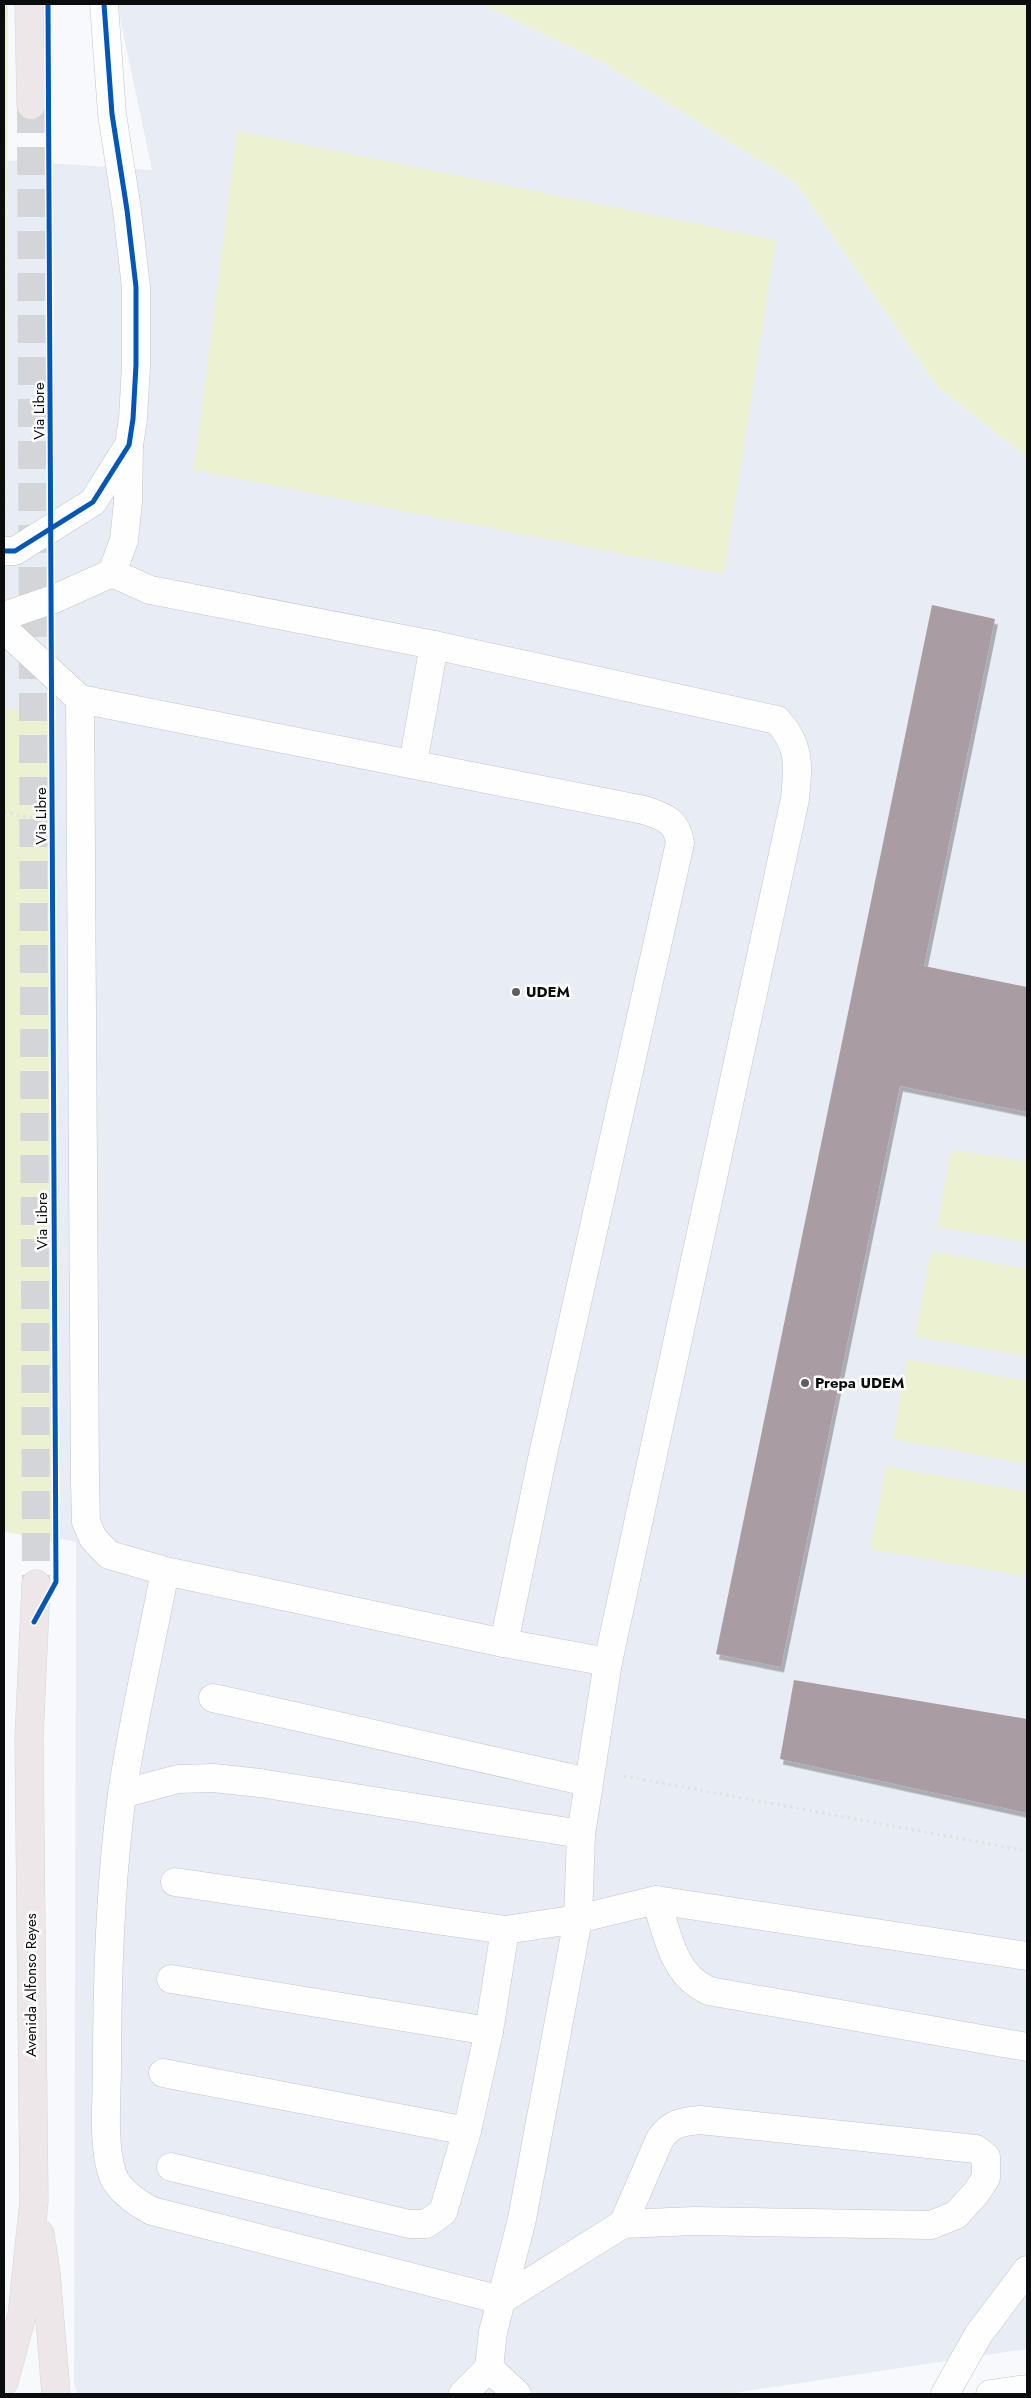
<svg xmlns="http://www.w3.org/2000/svg" width="1031" height="2398" viewBox="0 0 1031 2398" font-family="Jost,sans-serif">
<defs>
<filter id="shadow"><feDropShadow dx="3" dy="5.5" stdDeviation="0" flood-color="#0004"/></filter>
</defs>
<rect width="100%" height="100%" fill="#f7f9fc"/>
<!-- built -->
<polygon fill="#e8edf5" points="117,4 487,4 488,7 600,61 796,183 937,386 1027,457 1027,2349 727,2394 77,2394 74,2383 76,1542 4,1528 4,160 152,170"/>
<!-- green -->
<g fill="#ebf1d1">
<polygon points="4,4 8,4 5,708 54,716 56,1543 4,1531"/>
<polygon points="487,4 1027,4 1027,457 937,386 796,183 600,61 488,7"/>
<polygon points="237,131 776,240 724,574 194,470"/>
<polygon points="951,1149 1027,1162 1027,1242 937,1227"/>
<polygon points="931,1251 1027,1269 1027,1356 915,1337"/>
<polygon points="907,1359 1027,1381 1027,1464 893,1439"/>
<polygon points="886,1466 1027,1492 1027,1557 1024,1576 870,1549"/>
</g>
<!-- building -->
<g fill="#a99ca2" filter="url(#shadow)">
<polygon points="932,605 995,619 924,966 1027,987 1027,1112 900,1086 781,1667 716,1654"/>
<polygon points="794,1680 1027,1719 1027,1813 780,1759"/>
</g>
<g fill="none" stroke-linecap="round" stroke-linejoin="round">
<!-- major-tunnel -->
<polyline stroke="#d4d5d8" stroke-width="28" stroke-dasharray="28 14" stroke-linecap="butt" points="31,105 36,1584"/>
<!-- minor casing -->
<g stroke="#c3c4c7" stroke-width="29">
<g id="minor">
<polyline points="4,551 15,551 93,502 129,445 133,419 136,365 136,287 127,210 112,114 104,4"/>
<path d="M 112,573 L 150,590 L 434,645 L 777,720 C 801,746 798,765 795,799 L 608,1662 L 581,1834 L 578,1919 L 522,2219 L 493,2332 L 489,2368 L 463,2394"/>
<polyline points="4,616 54,599 112,573 124,540 128,502 129,445"/>
<path d="M 4,629 L 80,699 L 644,810 C 664,817 677,820 680,843 L 542,1459 L 504,1643"/>
<polyline points="80,699 85,1483 86,1522 93,1538 109,1555 165,1571 504,1643 608,1662"/>
<polyline points="413,764 434,645"/>
<path d="M 165,1571 C 151,1645 133,1720 122,1794 C 110,1884 107,1976 107,2067 C 107,2099 102,2146 113,2176 C 120,2192 137,2203 152,2211 L 501,2300 L 623,2224 L 695,2221 L 931,2225 L 956,2215 L 976,2193 L 986,2178 L 986,2157 L 976,2149 L 700,2120 C 681,2122 671,2123 660,2139 L 623,2224"/>
<polyline points="213,1698 588,1782"/>
<polyline points="122,1794 178,1779 214,1778 260,1783 581,1834"/>
<polyline points="175,1882 505,1930"/>
<path d="M 656,1900 C 668,1935 672,1974 709,1991 L 1027,2047"/>
<polyline points="171,1979 489,2031"/>
<polyline points="163,2073 467,2131"/>
<polyline points="171,2167 409,2224 426,2224 443,2212 467,2131 489,2031 505,1930 578,1919 656,1900 1027,1956"/>
<polyline points="489,2368 517,2394"/>
<polyline points="945,2394 978,2335 1027,2270"/>
<polyline points="990,2394 1027,2389"/>
</g>
</g>
<!-- major casing -->
<g stroke="#d5d6d8" stroke-width="29">
<g id="major">
<polyline points="29,4 31,105"/>
<polyline points="40,2234 46,2273 56,2394"/>
<polyline points="4,2382 22,2315 34,2201 29,1739 36,1584"/>
</g>
</g>
<!-- path -->
<g stroke="#e0e1e2" stroke-width="3" stroke-dasharray="2.5 4" stroke-linecap="butt">
<polyline points="4,812 47,821"/>
<polyline points="624,1776 1027,1851"/>
</g>
<!-- minor -->
<use href="#minor" stroke="#fefeff" stroke-width="28"/>
<!-- major -->
<use href="#major" stroke="#ede7e9" stroke-width="28"/>
<!-- cycleway casing -->
<g stroke="#fff" stroke-width="8">
<g id="cycleway">
<polyline points="4,551 15,551 93,502 129,445 133,419 136,365 136,287 127,210 112,114 104,4"/>
<polyline points="34,1622 56,1582 48,4"/>
</g>
</g>
<!-- cycleway -->
<use href="#cycleway" stroke="#0057b8" stroke-width="5"/>
</g>
<!-- markers -->
<g fill="#5e5f61" stroke="#fff" stroke-width="2">
<circle cx="516" cy="992" r="5"/>
<circle cx="805" cy="1383" r="5"/>
</g>
<g text-anchor="middle" stroke-width="5" stroke-linejoin="round" paint-order="stroke">
<!-- street labels -->
<g font-size="15" fill="#0b0c0e" stroke="#fff">
<text transform="translate(39 411) rotate(-90)" y="5">Via Libre</text>
<text transform="translate(41 816) rotate(-90)" y="5">Via Libre</text>
<text transform="translate(42 1221) rotate(-90)" y="5">Via Libre</text>
<text transform="translate(31 1985) rotate(-90)" y="5">Avenida Alfonso Reyes</text>
</g>
<!-- poi labels -->
<g font-size="15" font-weight="bold" fill="#0b0c0e" stroke="#fff" text-anchor="start">
<text x="526" y="997">UDEM</text>
<text x="815" y="1388">Prepa UDEM</text>
</g>
</g>
<!-- border -->
<rect width="1031" height="2398" fill="none" stroke="#0b0c0e" stroke-width="10"/>
</svg>
